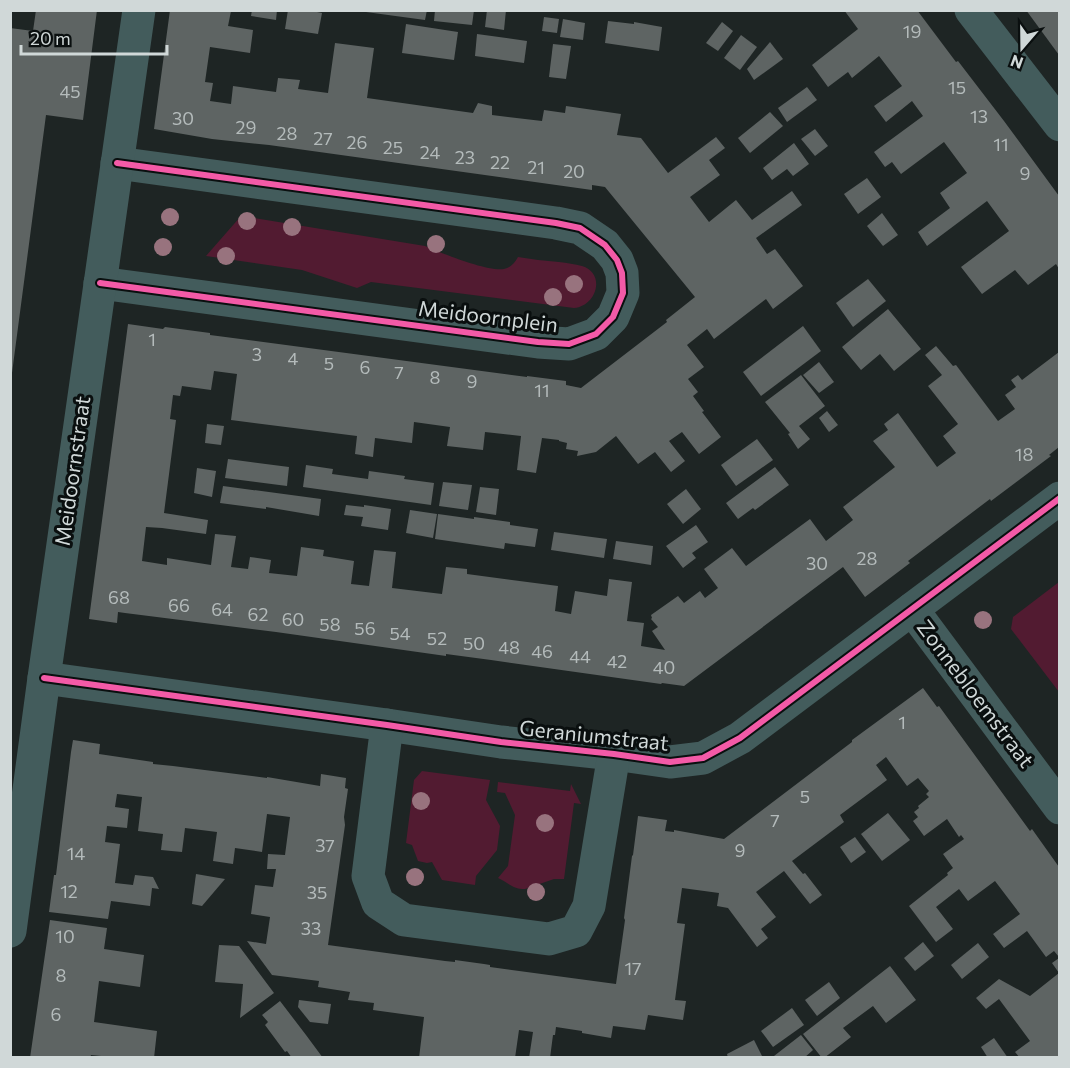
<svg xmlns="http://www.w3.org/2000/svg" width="1070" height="1068" viewBox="0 0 1070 1068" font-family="Commissioner,sans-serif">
<rect width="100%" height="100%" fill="#1e2524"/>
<!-- green -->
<g fill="#521b31">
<path d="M 241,216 L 425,246 C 441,253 488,272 504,269 C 510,268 515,263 518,257 C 531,259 545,261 559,262 C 567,263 575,264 582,266 C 606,273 597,306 574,308 L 371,282 L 357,288 L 302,270 L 206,256 Z"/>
<polygon points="1059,582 1059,692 1011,629 1013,617"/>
<polygon points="422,771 490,780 486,800 500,826 497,850 476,876 475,885 442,880 432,862 427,863 418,861 412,845 406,843 414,780"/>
<path d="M 498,782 L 570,791 L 571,784 L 581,804 L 574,803 L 564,879 L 554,879 L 525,889 C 512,889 509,883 498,878 L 508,866 L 515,815 L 505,793 L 497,792 Z"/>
</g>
<!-- building -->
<g fill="#5e6463">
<polygon points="36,10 97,10 83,120 46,115 12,373 10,373 10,28 33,31"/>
<polygon points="170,10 231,11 228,26 253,30 250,53 210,47 205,82 213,83 210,101 231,104 233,86 276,92 278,78 300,80 298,89 328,93 335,43 374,48 367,98 473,113 478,103 492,106 492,115 542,121 544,110 565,113 566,106 621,114 617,135 641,138 668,173 716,137 725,148 709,160 720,175 690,197 709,222 736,200 752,220 792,191 802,205 756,238 767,254 775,249 803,286 773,309 766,299 714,339 707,329 687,345 704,367 688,379 698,392 693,396 704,411 702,412 721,437 699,454 682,432 669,441 685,461 671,472 655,452 638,464 616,436 596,452 577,456 578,451 566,449 567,443 559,441 559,440 542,438 536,473 517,470 521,436 485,432 483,450 447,446 450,427 414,422 412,443 375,438 373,457 355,454 357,436 231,420 237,374 214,371 211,390 182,386 180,396 173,395 170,419 176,420 164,513 208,520 206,534 162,528 146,527 142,561 167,565 167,558 211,565 215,534 236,536 231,567 248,569 250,557 271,560 269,573 297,576 301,547 324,550 323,556 354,561 351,584 369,586 374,550 396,552 392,588 442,594 446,567 467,569 467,574 558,586 555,611 571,614 575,591 607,596 609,579 632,582 627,621 644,623 641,646 665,650 652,631 658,627 651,619 652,618 651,615 678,596 684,603 700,591 705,598 718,588 704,569 732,548 746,566 810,519 826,541 853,520 843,507 895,467 873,441 888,430 884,424 898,413 937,467 956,453 943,436 958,424 928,386 942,375 925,355 936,346 953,366 956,365 998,421 1015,409 1005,395 1016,387 1011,380 1018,375 1022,380 1059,352 1059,447 1049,455 1051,456 991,501 990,499 908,561 910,563 865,597 843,567 684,686 662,683 661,684 491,660 446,654 446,656 276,632 125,613 118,612 117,623 89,619 128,324 163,329 165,327 210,333 210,335 527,377 527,376 566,381 566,385 581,388 667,322 666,320 695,297 605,187 592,185 592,190 269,145 212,139 154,129"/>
<polygon points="252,10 277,10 276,20 251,16"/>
<polygon points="288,10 307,10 322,13 318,34 285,29"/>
<polygon points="366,10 427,10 425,20 366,12"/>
<polygon points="435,10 474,10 472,25 434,21"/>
<polygon points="487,10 506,10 504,30 485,27"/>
<polygon points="844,10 917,10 956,62 958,61 1004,121 1059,196 1059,269 1056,264 1028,285 1015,270 982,294 961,267 1009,231 987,201 927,246 918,232 950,208 940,193 967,173 944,142 901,174 892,162 885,167 874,152 923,116 912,101 886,122 874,106 902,86 879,56 852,78 848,72 828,87 812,65 858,29"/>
<polygon points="1026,10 1059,10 1059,55"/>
<polygon points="544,17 559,19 557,33 542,31"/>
<polygon points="563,19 585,23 583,40 560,37"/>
<polygon points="608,21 634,24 634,22 662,27 659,51 605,43"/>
<polygon points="722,22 733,31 718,51 706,43"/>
<polygon points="406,24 458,32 454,60 402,53"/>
<polygon points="477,34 527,41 524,63 475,56"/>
<polygon points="741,35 757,47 740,70 724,58"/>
<polygon points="770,42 783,59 754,80 747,69"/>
<polygon points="553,44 571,46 566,79 549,77"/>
<polygon points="807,87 817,100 787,122 778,108"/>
<polygon points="770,112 783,126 750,153 738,138"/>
<polygon points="815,129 828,146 815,156 801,139"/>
<polygon points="794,143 809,164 793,176 787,169 772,180 763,168"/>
<polygon points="867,178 881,197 858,214 844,194"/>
<polygon points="882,213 898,235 883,246 867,226"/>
<polygon points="868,279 886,301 853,327 836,303"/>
<polygon points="888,309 921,349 894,371 880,354 861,370 842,347"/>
<polygon points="803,326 821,351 761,396 743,372"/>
<polygon points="819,362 834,382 819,393 803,375"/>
<polygon points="801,375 825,406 799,426 810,439 798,449 788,434 790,433 765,402"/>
<polygon points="827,411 838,425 829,432 819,418"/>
<polygon points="207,424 224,426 221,445 205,443"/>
<polygon points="757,439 773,460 736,486 721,465"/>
<polygon points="228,459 289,467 287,486 225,478"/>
<polygon points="306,465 333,469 332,474 368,479 369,471 405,476 404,479 434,483 431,505 303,487"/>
<polygon points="775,467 789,485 755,510 753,508 738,519 726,503"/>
<polygon points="197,468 216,471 212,497 194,493"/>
<polygon points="443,482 472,485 468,510 439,506"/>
<polygon points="223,486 321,499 319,516 266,507 266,509 220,503"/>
<polygon points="480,487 499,489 496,515 476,512"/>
<polygon points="686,489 701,509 683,524 667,504"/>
<polygon points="346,505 364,507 364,505 391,509 388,530 361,526 363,517 344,515"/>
<polygon points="410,510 437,514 433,538 406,533"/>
<polygon points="438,514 474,519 474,517 510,522 510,525 538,529 535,547 505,543 504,549 435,539"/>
<polygon points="696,525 708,542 692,553 696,558 683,568 666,546"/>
<polygon points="554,532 607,539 604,558 551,550"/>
<polygon points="616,541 653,546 651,565 613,559"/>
<polygon points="923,688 937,707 939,706 1030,831 1032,829 1059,867 1059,957 1054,951 1046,957 1027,931 1004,948 993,934 1020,914 995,881 968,901 959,889 936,907 953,929 936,942 909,906 948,875 947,873 953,868 943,854 964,839 961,835 959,837 947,819 924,836 913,821 918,817 914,812 919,808 918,806 929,797 926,794 929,791 918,778 907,786 886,757 876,765 887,780 840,815 844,822 792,861 803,874 805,873 822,895 810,904 784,871 756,892 776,917 761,929 768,938 757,947 728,908 717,906 719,893 682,888 677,923 685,924 675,1000 686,1001 683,1020 648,1015 645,1030 613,1026 611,1038 582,1033 582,1031 556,1027 555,1035 553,1035 550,1058 529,1058 533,1032 519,1030 515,1058 419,1058 424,1017 373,1010 374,1003 348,1000 350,992 318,987 319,981 272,975 247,941 266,944 270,917 251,914 255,885 273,887 276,869 267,869 268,854 285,855 290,817 267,814 262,852 235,848 233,864 213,861 217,832 185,828 182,852 161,850 163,834 138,831 142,797 117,794 115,807 129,809 127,828 107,826 105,842 120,844 115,883 133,885 135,875 153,877 159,889 152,888 150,906 111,901 108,919 49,912 54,875 56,875 71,752 73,740 100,744 99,754 153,762 153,764 173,766 267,778 267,777 320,786 321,774 346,778 345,788 348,789 344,817 345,825 328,945 445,961 455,962 455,960 484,964 490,965 490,967 616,984 625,920 624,918 632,856 633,855 638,816 667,820 665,831 674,832 674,830 724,839 852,742 852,740"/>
<polygon points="888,813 910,840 882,861 861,834"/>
<polygon points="855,837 866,852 851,863 840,847"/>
<polygon points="196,874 225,879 202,906 192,904"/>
<polygon points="50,920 107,928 104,949 144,955 140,987 99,981 94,1022 157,1031 154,1058 121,1058 91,1055 90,1058 30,1058"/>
<polygon points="923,942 934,956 915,971 904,958"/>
<polygon points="978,943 989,957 962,979 951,965"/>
<polygon points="219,945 239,946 274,993 240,1018 243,984 215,982"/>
<polygon points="1059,958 1059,1058 1020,1058 1015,1052 1030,1041 999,999 986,1009 976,998 999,979 1030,996 1059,973 1052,963"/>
<polygon points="890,966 916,1000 886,1023 873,1006 843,1028 851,1037 824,1058 822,1058 803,1034"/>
<polygon points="829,982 840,998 817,1016 805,1000"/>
<polygon points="299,1000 331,1004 328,1024 310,1022 298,1007"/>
<polygon points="280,1001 306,1035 323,1058 292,1058 287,1051 285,1052 265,1025 268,1022 262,1015"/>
<polygon points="792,1008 804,1025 773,1047 761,1031"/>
<polygon points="801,1035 813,1050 804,1058 775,1058 774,1056"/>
<polygon points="994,1038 1008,1058 988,1058 981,1047"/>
<polygon points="754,1040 762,1056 760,1058 728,1058 727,1054"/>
</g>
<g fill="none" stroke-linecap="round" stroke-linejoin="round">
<!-- minor -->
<g stroke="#435c5c" stroke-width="33">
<polyline points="971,10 1060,125"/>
<polyline points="100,283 538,342 569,344 596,334 613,317 623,293 622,273 617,260 605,245 580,228 556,223 117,163"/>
<polyline points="912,609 1060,808"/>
<polyline points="44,678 387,725 501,742 614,754 670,762 703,758 740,738 1060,498"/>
<polyline points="387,725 368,876 378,903 404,920 549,939 576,931 589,906 614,754"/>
<polyline points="10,931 44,678 139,10"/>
</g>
<!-- cycleway casing -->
<g stroke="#0a0f0f" stroke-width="10">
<g id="cycleway">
<polyline points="100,283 538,342 569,344 596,334 613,317 623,293 622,273 617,260 605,245 580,228 556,223 117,163"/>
<polyline points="44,678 387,725 501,742 614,754 670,762 703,758 740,738 1060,498"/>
</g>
</g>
<!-- cycleway -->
<use href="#cycleway" stroke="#f35aa7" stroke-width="6"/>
</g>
<!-- trees -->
<g fill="#98737e">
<circle cx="170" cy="217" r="9"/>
<circle cx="247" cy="221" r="9"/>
<circle cx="292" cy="227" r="9"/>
<circle cx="436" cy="244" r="9"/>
<circle cx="163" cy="247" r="9"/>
<circle cx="226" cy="256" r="9"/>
<circle cx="574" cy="284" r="9"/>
<circle cx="553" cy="297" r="9"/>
<circle cx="983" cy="620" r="9"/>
<circle cx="421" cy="801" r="9"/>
<circle cx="545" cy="823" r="9"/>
<circle cx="415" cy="877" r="9"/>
<circle cx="536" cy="892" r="9"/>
</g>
<g text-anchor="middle" stroke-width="6" stroke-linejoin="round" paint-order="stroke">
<!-- number labels -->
<g font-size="18" fill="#b4bbbb">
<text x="912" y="38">19</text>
<text x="957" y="94">15</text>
<text x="70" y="98">45</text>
<text x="979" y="123">13</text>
<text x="183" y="125">30</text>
<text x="246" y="134">29</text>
<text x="287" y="140">28</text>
<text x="323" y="145">27</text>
<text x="357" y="149">26</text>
<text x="1001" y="151">11</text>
<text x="393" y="154">25</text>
<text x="430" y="159">24</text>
<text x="465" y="164">23</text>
<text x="500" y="169">22</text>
<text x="536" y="174">21</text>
<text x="574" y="178">20</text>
<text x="1025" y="180">9</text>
<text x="152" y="346">1</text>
<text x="257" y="361">3</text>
<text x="293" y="365">4</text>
<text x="329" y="370">5</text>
<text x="365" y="374">6</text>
<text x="399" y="379">7</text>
<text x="435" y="384">8</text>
<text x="472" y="388">9</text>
<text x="542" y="397">11</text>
<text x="1024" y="461">18</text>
<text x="867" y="565">28</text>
<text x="817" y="570">30</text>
<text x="119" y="604">68</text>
<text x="179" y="612">66</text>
<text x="222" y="616">64</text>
<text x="258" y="621">62</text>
<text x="293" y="626">60</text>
<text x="330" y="631">58</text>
<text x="365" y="635">56</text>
<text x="400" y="640">54</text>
<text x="437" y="645">52</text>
<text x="474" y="650">50</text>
<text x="509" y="654">48</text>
<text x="542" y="658">46</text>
<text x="580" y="663">44</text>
<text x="617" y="668">42</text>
<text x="664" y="674">40</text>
<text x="902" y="729">1</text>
<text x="805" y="803">5</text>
<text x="775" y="827">7</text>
<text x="325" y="852">37</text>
<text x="740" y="857">9</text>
<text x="76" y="860">14</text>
<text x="69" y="898">12</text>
<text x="317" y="899">35</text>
<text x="311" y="935">33</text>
<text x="65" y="943">10</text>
<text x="633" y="975">17</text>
<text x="61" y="982">8</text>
<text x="56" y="1021">6</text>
</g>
<!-- street labels -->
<g font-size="21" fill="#d0d8d8" stroke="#0a0f0f">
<text transform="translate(488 317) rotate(7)" y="7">Meidoornplein</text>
<text transform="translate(73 471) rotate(-82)" y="7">Meidoornstraat</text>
<text transform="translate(975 694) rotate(53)" y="7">Zonnebloemstraat</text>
<text transform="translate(594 736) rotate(6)" y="7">Geraniumstraat</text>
</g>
</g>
<!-- border -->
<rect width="1070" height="1068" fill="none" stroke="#d0d8d8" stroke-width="24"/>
<!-- north arrow -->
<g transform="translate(1022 48) rotate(200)" stroke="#0a0f0f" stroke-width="4.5" paint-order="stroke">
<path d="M0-4.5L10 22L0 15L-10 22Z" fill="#d0d8d8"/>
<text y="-9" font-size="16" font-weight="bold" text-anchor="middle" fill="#d0d8d8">N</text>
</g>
<!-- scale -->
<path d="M21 45v9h146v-9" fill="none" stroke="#d0d8d8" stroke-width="3"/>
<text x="30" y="45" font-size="18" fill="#d0d8d8" stroke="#0a0f0f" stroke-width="4.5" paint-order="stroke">20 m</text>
</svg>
